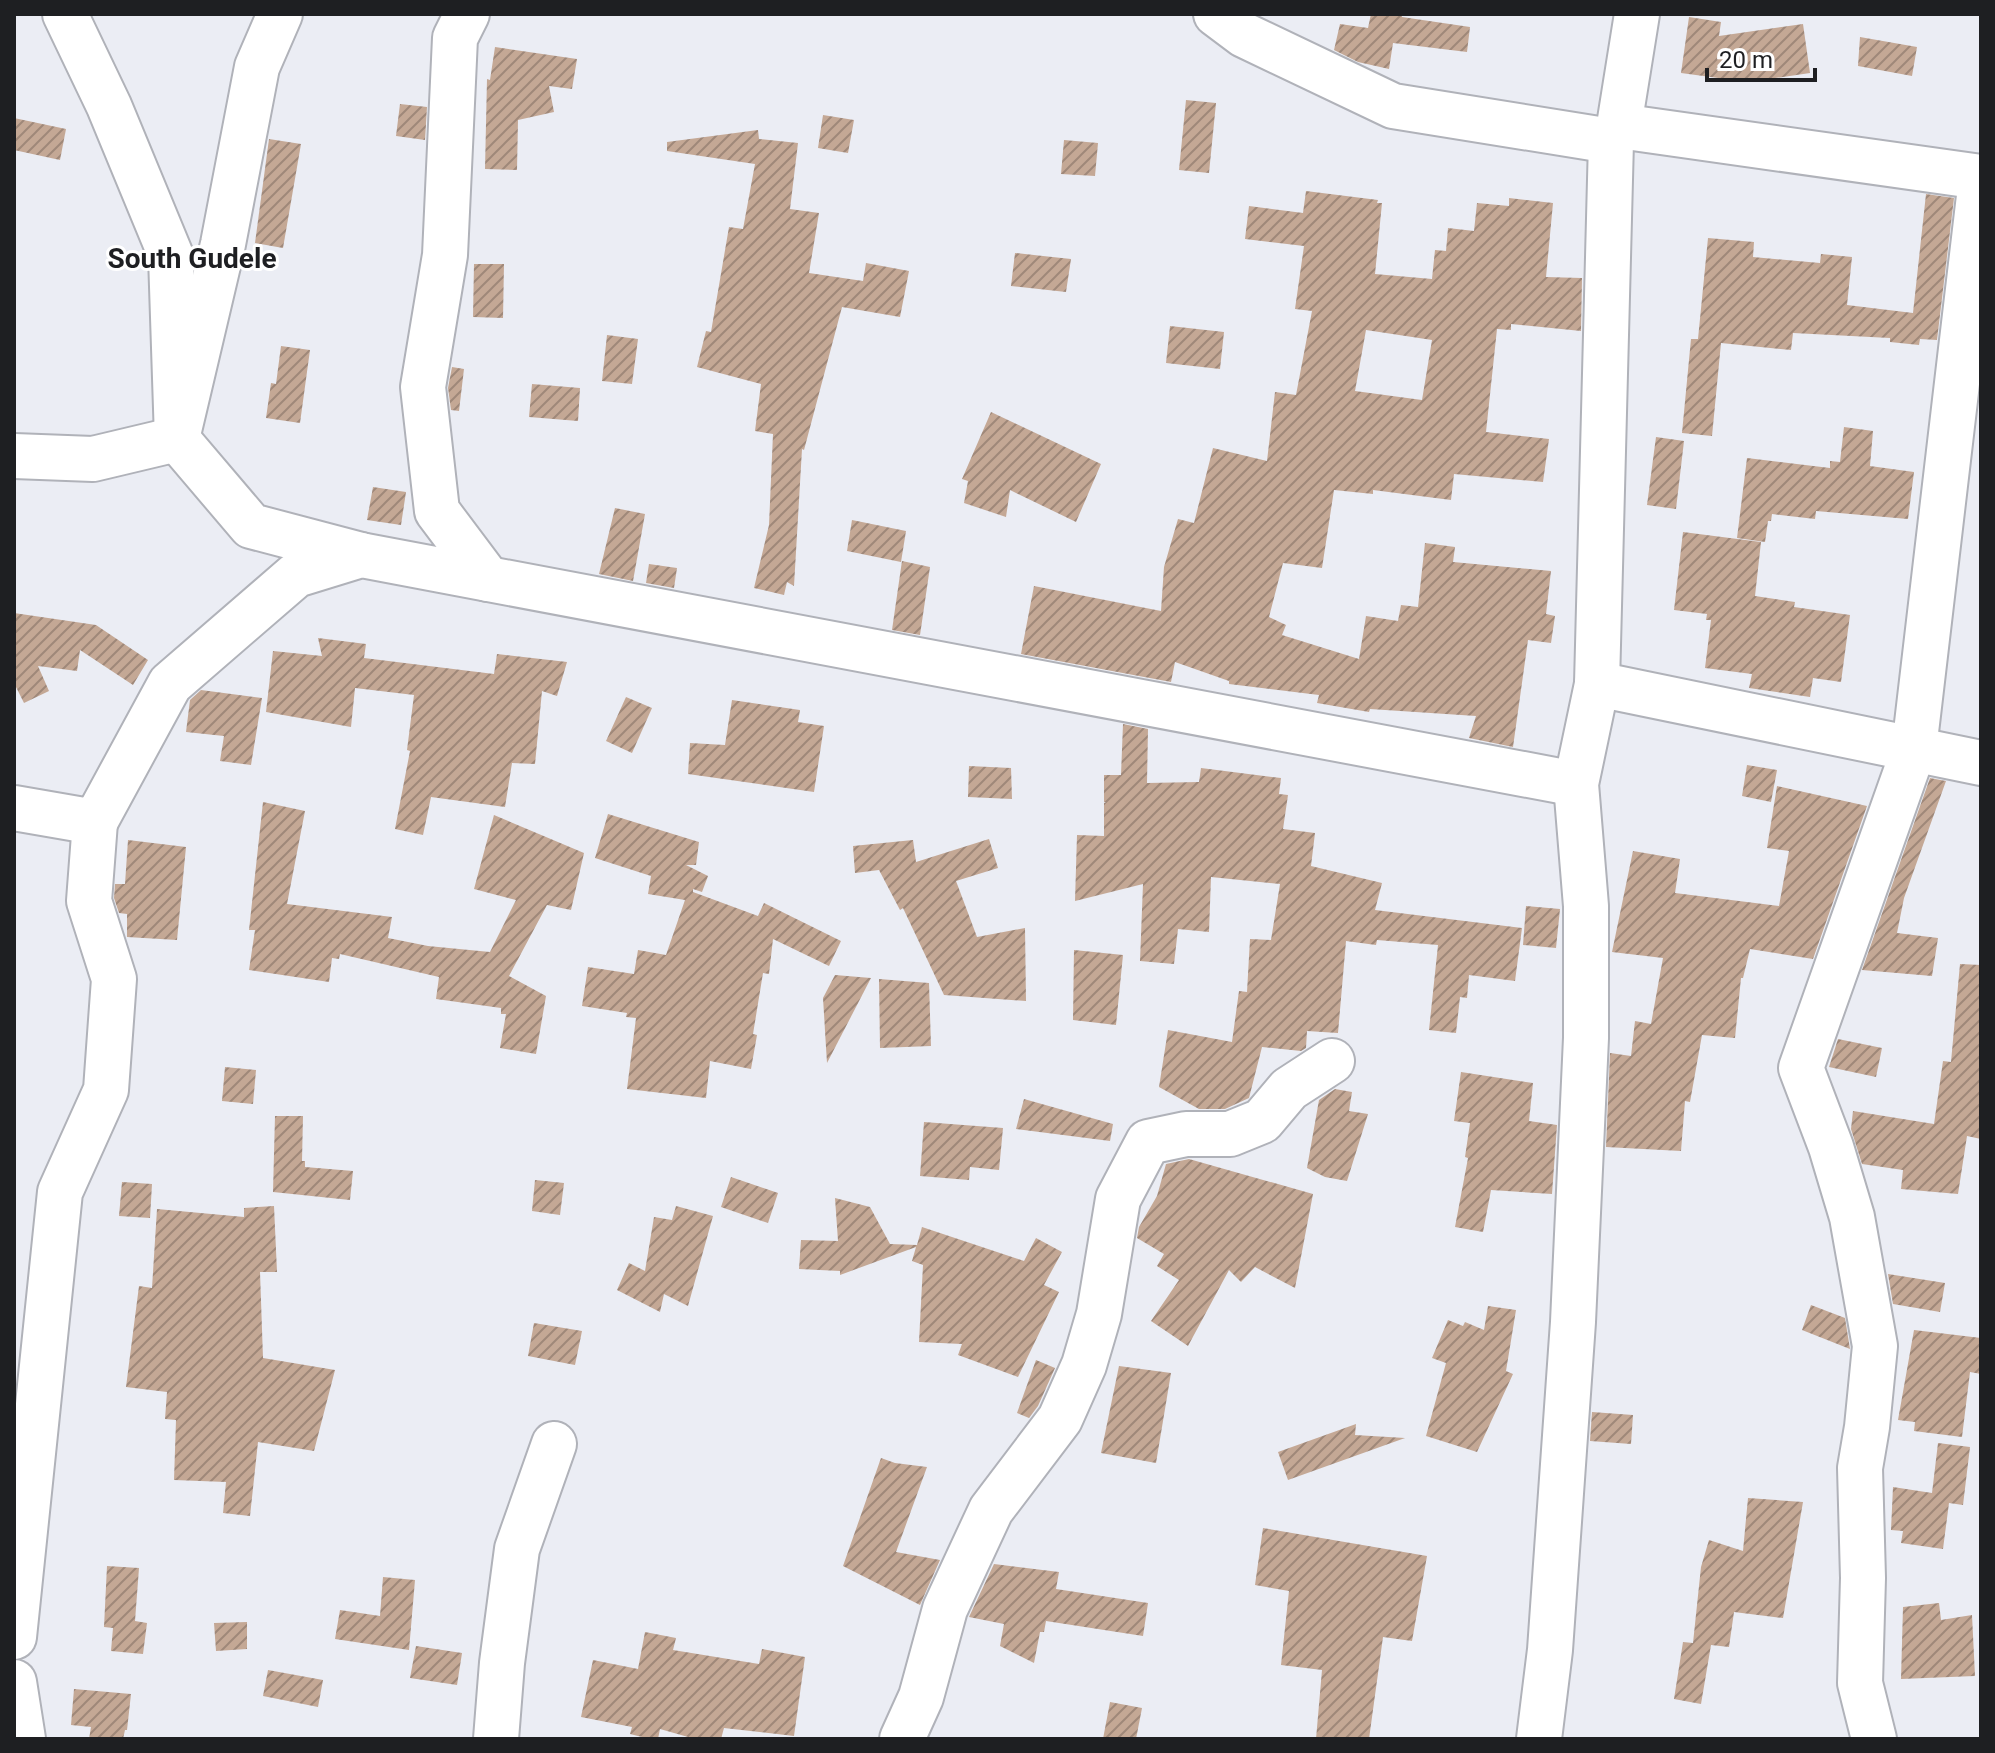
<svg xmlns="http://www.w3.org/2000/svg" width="1995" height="1753" viewBox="0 0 1995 1753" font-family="Roboto,sans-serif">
<defs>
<pattern id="building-hatch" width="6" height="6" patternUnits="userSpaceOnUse" patternTransform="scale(2)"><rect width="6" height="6" fill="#c4a895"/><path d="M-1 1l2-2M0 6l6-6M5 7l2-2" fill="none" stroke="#9f8879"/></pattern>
</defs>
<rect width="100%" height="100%" fill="#ebedf4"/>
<!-- building -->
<g fill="url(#building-hatch)" fill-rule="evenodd">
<polygon points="1371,14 1402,14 1402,17 1470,27 1467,52 1393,43 1389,69 1358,62 1334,50 1340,24 1368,28"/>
<polygon points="1689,17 1721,22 1719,36 1803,24 1810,73 1748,82 1681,73"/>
<polygon points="1860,37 1917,47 1912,76 1858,66"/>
<polygon points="495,47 577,59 572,89 549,86 554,112 518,120 517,170 485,169 487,79 490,80"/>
<polygon points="1186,100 1216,103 1209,173 1179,170"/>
<polygon points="400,104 427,107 425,140 396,136"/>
<polygon points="823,115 854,120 848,153 818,148"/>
<polygon points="14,118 66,129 60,160 14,150"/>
<polygon points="758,130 759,139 798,143 790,209 819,213 809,273 863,281 866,263 909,271 900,317 842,307 804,450 802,449 794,586 787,582 784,595 754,588 769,525 773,434 755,431 761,384 697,367 706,331 711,332 729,227 743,229 755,164 667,151 667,142"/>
<polygon points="269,139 301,144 283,248 255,243"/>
<polygon points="1064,140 1098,143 1095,176 1061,174"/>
<path d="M 1306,191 L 1378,200 L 1377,203 L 1382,203 L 1375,274 L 1432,279 L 1435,250 L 1446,251 L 1448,228 L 1474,231 L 1477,203 L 1509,206 L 1509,198 L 1553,203 L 1546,277 L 1582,278 L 1581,331 L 1511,324 L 1511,330 L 1497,329 L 1486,432 L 1549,439 L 1543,482 L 1454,474 L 1451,500 L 1373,490 L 1373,494 L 1334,490 L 1322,568 L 1283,563 L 1269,617 L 1286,625 L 1282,635 L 1359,659 L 1366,616 L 1398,621 L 1401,605 L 1418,607 L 1425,543 L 1455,547 L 1453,562 L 1551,571 L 1546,614 L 1555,616 L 1551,643 L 1528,640 L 1513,747 L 1469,738 L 1476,716 L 1370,709 L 1369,712 L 1317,703 L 1319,695 L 1229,684 L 1229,681 L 1175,662 L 1171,682 L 1021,654 L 1034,586 L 1161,611 L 1164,567 L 1178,519 L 1194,523 L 1213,448 L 1267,461 L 1275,392 L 1296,395 L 1312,311 L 1295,309 L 1304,246 L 1245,239 L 1249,206 L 1303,213 ZM 1366,330 L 1432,340 L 1422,400 L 1355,391 Z"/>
<polygon points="1926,194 1954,198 1937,340 1920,339 1919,345 1890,342 1890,338 1793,333 1791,350 1721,343 1712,436 1682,433 1691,339 1698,339 1708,238 1754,242 1753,257 1820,263 1821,254 1852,257 1847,305 1913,313"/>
<polygon points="1015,253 1071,259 1066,292 1011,286"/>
<polygon points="474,264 504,264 503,318 473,317"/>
<polygon points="1170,326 1224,332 1220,369 1166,363"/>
<polygon points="607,335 638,339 632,384 602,381"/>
<polygon points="281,346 310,350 300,423 266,418 271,383 276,384"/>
<polygon points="452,367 464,369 459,411 451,410 448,388"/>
<polygon points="532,384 580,388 578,421 529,417"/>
<polygon points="991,412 1101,464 1076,522 1010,490 1006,517 964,503 968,481 962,479"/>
<polygon points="1844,427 1873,431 1870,466 1914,472 1908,519 1816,511 1815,519 1772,514 1771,521 1768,521 1765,542 1737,538 1747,458 1830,468 1830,461 1840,462"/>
<polygon points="1656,437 1684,441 1676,509 1647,505"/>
<polygon points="373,487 406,492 401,525 367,520"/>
<polygon points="615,508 645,514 633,581 599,574"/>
<polygon points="852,520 906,531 901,562 847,551"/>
<polygon points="1683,532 1761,542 1755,596 1795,602 1794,607 1850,615 1841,682 1813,678 1810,697 1749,688 1752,674 1705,668 1711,620 1706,620 1707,614 1674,610"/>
<polygon points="902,561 930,567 920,635 892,630"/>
<polygon points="649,564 677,568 674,588 646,583"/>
<polygon points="14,613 96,625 148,660 133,685 80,650 77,671 38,666 49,691 24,703 14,683"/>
<polygon points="318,638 366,644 364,658 494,674 497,654 567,662 557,696 542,691 535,764 512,763 505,807 431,797 423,835 395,829 410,751 407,750 414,695 355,688 351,727 266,712 273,651 322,656"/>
<polygon points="201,690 262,698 251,765 220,761 224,736 186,732 190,700"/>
<polygon points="626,697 652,708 632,753 606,741"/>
<polygon points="732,700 800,710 798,722 824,726 814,792 688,774 690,743 725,745"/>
<polygon points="1123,724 1148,729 1147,783 1199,782 1201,768 1281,778 1279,794 1288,795 1283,829 1315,833 1311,866 1382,883 1375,910 1522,928 1515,981 1469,975 1467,998 1460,997 1456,1033 1429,1030 1438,945 1377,940 1376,945 1346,941 1338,1033 1307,1031 1306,1048 1301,1051 1262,1047 1249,1098 1225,1109 1199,1109 1159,1087 1168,1030 1232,1042 1239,991 1247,992 1250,939 1271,940 1280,884 1211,877 1209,932 1178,929 1174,964 1140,961 1143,884 1075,901 1077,835 1104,836 1104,803 1106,802 1104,802 1104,775 1121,775"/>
<polygon points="1747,765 1777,770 1771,802 1742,796"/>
<polygon points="969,766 1011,768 1012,799 968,797"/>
<polygon points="1930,778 1946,781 1904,898 1897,933 1938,938 1932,976 1862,970"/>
<polygon points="1777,786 1867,806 1813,959 1750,949 1743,978 1741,978 1735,1038 1702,1035 1690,1102 1685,1101 1681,1151 1606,1147 1610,1053 1631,1056 1635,1021 1651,1024 1663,958 1612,952 1633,851 1680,859 1675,893 1779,906 1789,851 1767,848"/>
<polygon points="263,802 305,811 287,904 392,917 388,938 428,946 490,952 516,900 474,889 494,815 584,853 571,910 547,905 509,976 546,996 536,1054 500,1048 506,1014 501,1014 501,1008 436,999 439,977 340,954 339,959 332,958 329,982 249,970 255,930 249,930"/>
<polygon points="608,814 699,842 696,865 686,865 708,876 702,892 693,889 693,892 758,916 764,903 841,941 829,966 773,939 769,974 763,973 753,1034 757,1035 751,1069 710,1061 706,1098 627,1089 636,1018 626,1017 627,1013 582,1006 588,967 634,974 638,950 666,955 685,900 648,894 651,876 595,858"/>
<polygon points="989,839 998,868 956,881 977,937 1025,928 1026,1001 944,995 903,908 900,910 879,870 855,873 853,846 913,840 916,862"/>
<polygon points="128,840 186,847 177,940 127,937 127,914 119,913 114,898 115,884 125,884"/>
<polygon points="1526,906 1560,909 1556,948 1523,945"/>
<polygon points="1074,950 1123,955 1116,1025 1073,1020"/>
<polygon points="1960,964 1981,965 1981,1139 1967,1136 1958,1194 1901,1189 1903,1170 1862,1164 1851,1129 1853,1111 1934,1124 1943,1061 1951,1062"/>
<polygon points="835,975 871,978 827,1063 823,998"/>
<polygon points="879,979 929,983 931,1046 880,1048"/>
<polygon points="1838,1039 1882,1048 1876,1077 1829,1067"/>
<polygon points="225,1067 256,1070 253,1104 222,1101"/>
<polygon points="1461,1072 1533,1083 1529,1121 1557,1125 1552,1194 1491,1190 1483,1232 1455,1227 1468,1158 1465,1157 1470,1123 1454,1121"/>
<polygon points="1335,1089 1352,1092 1349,1111 1368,1114 1347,1181 1325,1177 1307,1168 1319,1100"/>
<polygon points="1024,1099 1113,1124 1110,1141 1016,1129"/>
<polygon points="275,1116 303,1116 302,1161 305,1161 305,1167 353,1171 350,1200 273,1192"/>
<polygon points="924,1122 1003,1128 999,1170 970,1167 969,1180 920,1176"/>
<polygon points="1189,1159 1313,1194 1295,1288 1255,1267 1241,1282 1229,1270 1188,1346 1151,1321 1179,1280 1157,1266 1164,1254 1137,1238 1139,1227 1157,1196 1166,1164"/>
<polygon points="731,1177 778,1193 768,1223 721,1207"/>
<polygon points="535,1180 564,1183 560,1215 532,1211"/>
<polygon points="122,1182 152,1184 150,1218 119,1216"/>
<polygon points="835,1198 870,1207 890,1244 917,1245 922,1227 1024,1261 1036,1238 1062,1252 1044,1285 1059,1292 1018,1377 958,1355 962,1344 919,1342 923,1265 912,1261 916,1247 840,1275 840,1271 799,1269 801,1240 838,1241"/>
<polygon points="274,1206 277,1272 260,1272 263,1358 335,1370 314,1451 258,1442 250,1516 223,1513 226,1482 174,1480 176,1420 165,1419 167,1392 126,1387 139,1286 152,1288 157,1209 244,1217 244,1208"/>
<polygon points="676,1206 713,1216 688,1306 664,1294 660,1312 617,1290 629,1263 645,1271 654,1217 672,1220"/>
<polygon points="1888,1274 1945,1283 1940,1312 1893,1304"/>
<polygon points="1811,1305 1845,1318 1850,1349 1802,1330"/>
<polygon points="1488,1306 1516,1310 1506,1371 1513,1374 1477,1452 1426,1436 1446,1363 1432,1358 1448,1320 1463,1326 1465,1322 1484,1330"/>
<polygon points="534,1323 582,1331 575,1365 528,1356"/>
<polygon points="1914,1330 1981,1338 1981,1374 1970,1372 1962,1437 1914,1431 1915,1422 1898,1420"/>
<polygon points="1036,1360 1055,1368 1038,1406 1029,1418 1017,1413"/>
<polygon points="1119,1366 1171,1373 1156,1463 1101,1453"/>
<polygon points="1592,1412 1633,1415 1631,1444 1590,1441"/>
<polygon points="1356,1424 1355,1435 1405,1438 1288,1480 1278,1452"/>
<polygon points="1938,1443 1970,1447 1963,1505 1949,1503 1943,1549 1901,1543 1903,1531 1891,1530 1893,1487 1932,1493"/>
<polygon points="881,1458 895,1463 927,1467 896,1552 940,1560 920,1605 843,1566"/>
<polygon points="1748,1498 1803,1502 1783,1618 1734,1612 1729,1647 1711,1645 1701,1704 1674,1699 1683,1642 1693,1643 1701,1567 1709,1540 1743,1551"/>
<polygon points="1263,1528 1427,1556 1412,1641 1383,1637 1369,1739 1316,1739 1322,1670 1281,1665 1289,1591 1255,1585"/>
<polygon points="994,1564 1059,1572 1056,1589 1148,1603 1143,1636 1046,1621 1044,1632 1040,1632 1034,1663 1000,1646 1004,1624 969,1617"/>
<polygon points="107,1566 139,1568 135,1621 147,1623 143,1654 111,1651 113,1628 104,1627"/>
<polygon points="383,1577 415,1580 409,1650 335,1639 340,1610 380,1616"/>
<polygon points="1939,1603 1941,1620 1972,1615 1975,1676 1901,1679 1903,1607"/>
<polygon points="247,1622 247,1649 216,1651 214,1623"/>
<polygon points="645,1632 676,1638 673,1650 759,1664 762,1649 805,1657 794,1736 724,1728 721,1739 695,1739 660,1729 658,1739 650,1739 630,1734 632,1727 581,1717 593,1660 638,1669"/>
<polygon points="416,1646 462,1653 457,1685 410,1678"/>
<polygon points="268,1670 323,1680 318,1707 263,1696"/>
<polygon points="74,1689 131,1694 127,1730 125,1730 123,1739 89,1739 91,1727 71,1725"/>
<polygon points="1110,1702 1142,1708 1136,1739 1103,1739"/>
</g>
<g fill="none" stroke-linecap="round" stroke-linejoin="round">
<!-- minor casing -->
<g stroke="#b0b2b9" stroke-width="48">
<g id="minor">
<polyline points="65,14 109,106 171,256 177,439 251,526 361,555"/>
<polyline points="467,14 455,38 445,255 423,387 437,511 488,579"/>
<polyline points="1216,14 1244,35 1393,106 1611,141"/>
<polyline points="1619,126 1981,177"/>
<polyline points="14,456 93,459 177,439 223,244 257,67 280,14"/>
<polyline points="1597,684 1981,763"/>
<polyline points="14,808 95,822 170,684 296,575 361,555 1576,784"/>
<polyline points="14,1637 60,1192 106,1090 114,979 89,901 95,822"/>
<polyline points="14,1682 23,1739"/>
<polyline points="496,1739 502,1663 517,1549 554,1444"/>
<polyline points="902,1739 921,1697 945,1609 991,1510 1060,1419 1084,1365 1099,1314 1118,1199 1148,1142 1186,1134 1230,1134 1262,1121 1289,1089 1332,1061"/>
<polyline points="1539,1739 1550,1650 1573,1322 1586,1038 1586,906 1576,784 1597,684 1611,141 1619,126 1637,14"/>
<polyline points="1874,1739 1860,1683 1863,1578 1860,1468 1867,1427 1875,1346 1852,1217 1831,1147 1801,1068 1914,749 1981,179"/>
</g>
</g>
<!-- minor -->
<use href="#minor" stroke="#fff" stroke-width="44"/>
</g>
<g text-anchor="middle" stroke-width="6" stroke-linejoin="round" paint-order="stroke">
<!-- neighbourhood labels -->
<g font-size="28" font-weight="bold" fill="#1e1f22" stroke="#fff">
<text x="192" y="268">South Gudele</text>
</g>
</g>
<!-- border -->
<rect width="1995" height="1753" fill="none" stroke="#1e1f22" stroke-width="32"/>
<!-- scale -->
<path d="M1707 68v12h108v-12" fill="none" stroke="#1e1f22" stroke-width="4"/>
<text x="1719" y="68" font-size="24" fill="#1e1f22" stroke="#ffffff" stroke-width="6" paint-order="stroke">20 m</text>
</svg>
